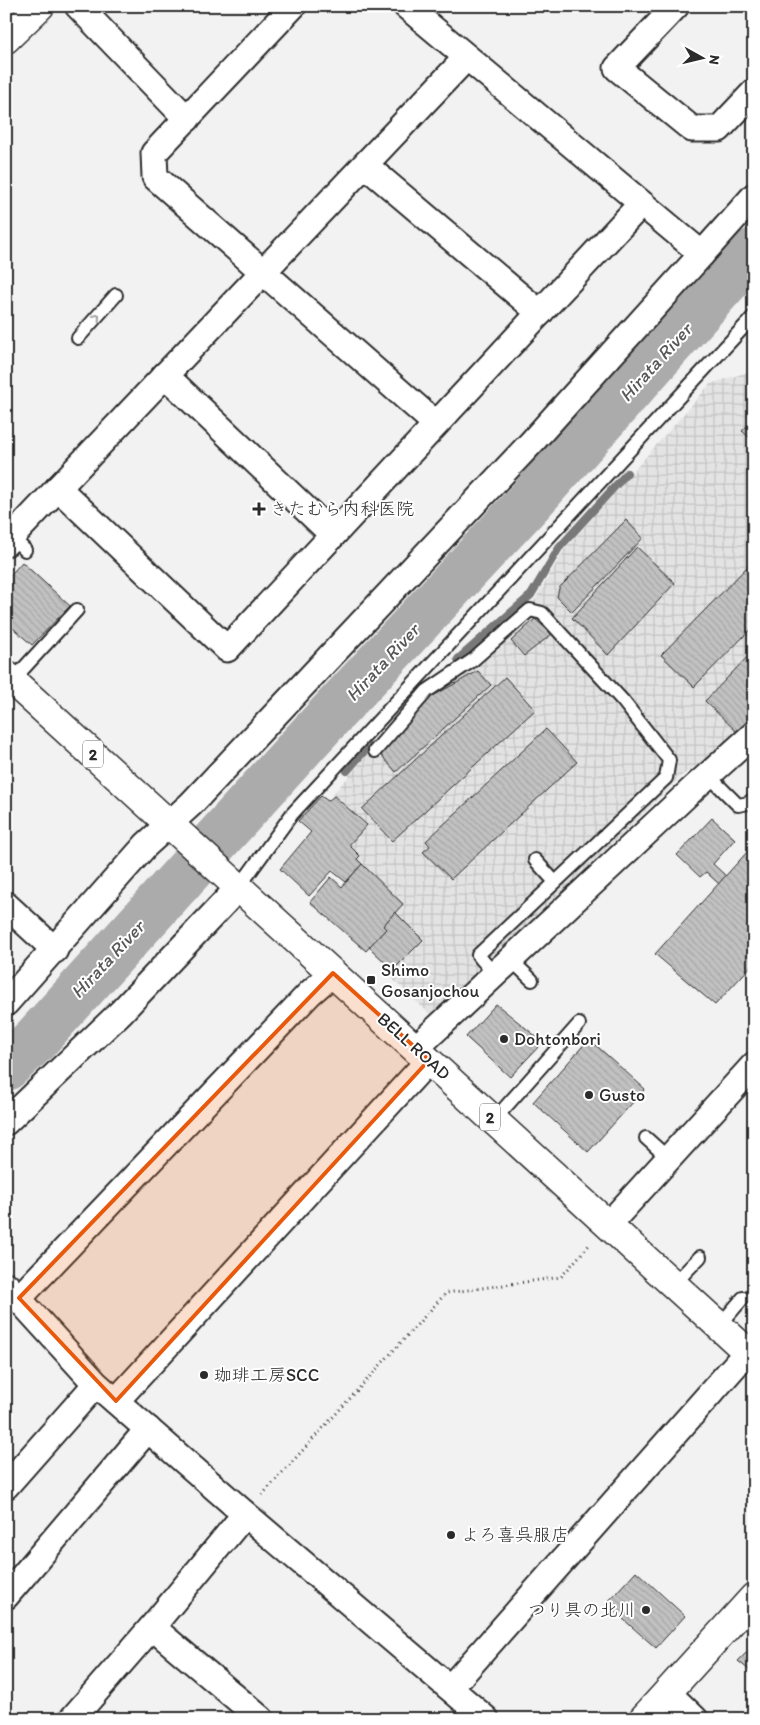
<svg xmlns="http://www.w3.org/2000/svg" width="760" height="1725" viewBox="0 0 760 1725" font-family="Itim,'Klee One',sans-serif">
<defs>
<pattern id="industrial-grid" width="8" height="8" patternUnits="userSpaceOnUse" patternTransform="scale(1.25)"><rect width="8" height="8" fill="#e3e3e3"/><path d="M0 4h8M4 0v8" fill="none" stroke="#c3c3c3"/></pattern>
<pattern id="building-back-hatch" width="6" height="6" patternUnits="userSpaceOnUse" patternTransform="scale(1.25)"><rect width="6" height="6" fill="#c1c1c1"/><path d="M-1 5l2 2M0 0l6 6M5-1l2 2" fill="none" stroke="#a6a6a6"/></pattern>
</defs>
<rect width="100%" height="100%" fill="#f2f2f2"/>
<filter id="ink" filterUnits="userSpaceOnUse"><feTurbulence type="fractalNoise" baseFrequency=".02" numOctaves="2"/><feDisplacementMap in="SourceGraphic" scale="10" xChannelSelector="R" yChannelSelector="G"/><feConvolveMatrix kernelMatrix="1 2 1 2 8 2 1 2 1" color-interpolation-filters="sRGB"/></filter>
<g filter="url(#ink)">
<!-- industrial -->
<polygon fill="url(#industrial-grid)" points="754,370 754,721 736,740 681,776 434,1018 388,975 422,940 395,912 357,859 360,856 349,845 366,824 332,795 432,682 535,600 564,550 710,384"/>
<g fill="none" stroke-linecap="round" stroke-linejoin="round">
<!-- stream -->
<g stroke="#787878" stroke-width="8">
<polyline points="458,659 531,595 559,548 627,473"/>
<polyline points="347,771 369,746"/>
</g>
<!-- river -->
<polyline stroke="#ababab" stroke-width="48" points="6,1067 35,1040 308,739 532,499 723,284 754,252"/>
</g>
<!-- building -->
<g fill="url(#building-back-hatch)" stroke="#2b2b2b">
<polygon points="754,419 754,441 742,431"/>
<polygon points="626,520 643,538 572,612 557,597 559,588"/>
<polygon points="637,547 675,583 608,655 572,618"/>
<polygon points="22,562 70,606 32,645 6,622 6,580"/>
<polygon points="750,564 754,568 754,626 694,687 661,655"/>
<polygon points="535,619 552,634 524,656 511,641"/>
<polygon points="754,650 754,717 738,733 705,701"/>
<polygon points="478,671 491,685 396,772 381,755 431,697"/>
<polygon points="505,677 535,710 392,841 362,809"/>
<polygon points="546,729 577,762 451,879 423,852 430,846 426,841"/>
<polygon points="321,796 328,801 334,796 367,825 349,845 360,856 357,859 362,864 346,882 332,871 309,896 280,869 311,832 298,821"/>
<polygon points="712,818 735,839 713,864 726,876 719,884 706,872 700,877 677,855"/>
<polygon points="748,851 754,856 754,963 715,1005 655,954"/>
<polygon points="362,864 403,904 383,926 386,929 366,951 310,902 331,877 342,887"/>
<polygon points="395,912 423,940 393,970 369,947 386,929 383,926"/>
<polygon points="496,1004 543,1042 510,1077 466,1037"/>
<polygon points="589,1039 645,1089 588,1152 533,1102"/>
<polygon points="636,1571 685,1616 656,1648 606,1604"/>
<polygon points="753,1646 754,1646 754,1674 738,1661"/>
</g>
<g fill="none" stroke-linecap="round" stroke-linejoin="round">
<!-- lane casing -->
<g stroke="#2b2b2b" stroke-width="16">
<g id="lane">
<polyline points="78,338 116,295"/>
<polyline points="12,537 25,550"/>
<polyline points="12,681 77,610"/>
<polyline points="375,751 427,691 473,660 530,610 542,613 623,701 669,760 666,778 478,955 495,975"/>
<polyline points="708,775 738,805 749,803 754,798"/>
<polyline points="535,860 555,882"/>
<polyline points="239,887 292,814 754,316"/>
<polyline points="511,960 532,980"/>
<polyline points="494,1120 579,1024"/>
<polyline points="646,1138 668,1158"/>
<polyline points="673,1285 700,1257"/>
<polyline points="719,1326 743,1298"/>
</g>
</g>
<!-- street casing -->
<g stroke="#2b2b2b" stroke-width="29">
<g id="street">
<polyline points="78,6 187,119"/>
<polyline points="293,6 154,153 155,177 436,424"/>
<polyline points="676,6 617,68 692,129 719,129 754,92"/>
<polyline points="365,165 540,313"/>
<polyline points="702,254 754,196"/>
<polyline points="165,375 333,535"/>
<polyline points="58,488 227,649 641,204"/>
<polyline points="6,543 466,58"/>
<polyline points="6,905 55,950"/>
<polyline points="6,1003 146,845 191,804 531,443 702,254 406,6"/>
<polyline points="416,1048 695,787 754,734"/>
<polyline points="6,1122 121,1012 239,887"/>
<polyline points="608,1225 754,1065"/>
<polyline points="6,1285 96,1384 245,1514 486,1719"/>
<polyline points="19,1298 310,993 333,973"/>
<polyline points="116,1401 429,1060"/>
<polyline points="6,1486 96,1384"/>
<polyline points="6,1596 148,1429"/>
<polyline points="152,1627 261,1719"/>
<polyline points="450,1688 747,1352"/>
<polyline points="667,1692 695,1719"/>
<polyline points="72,1719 152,1627 245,1514"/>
</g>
</g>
<!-- secondary casing -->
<g stroke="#2b2b2b" stroke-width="31">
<g id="secondary">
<polyline points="6,39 40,6"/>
<polyline points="643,1719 754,1597"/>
</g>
</g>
<!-- primary casing -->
<g stroke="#2b2b2b" stroke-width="31">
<polyline id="primary" points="6,675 754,1358"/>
</g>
<!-- path -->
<polyline stroke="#2b2b2b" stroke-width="3" stroke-dasharray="1 4" stroke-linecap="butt" points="262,1495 446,1293 561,1277 590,1244"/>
<!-- lane -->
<use href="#lane" stroke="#fff" stroke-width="12"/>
<!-- street -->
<use href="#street" stroke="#fff" stroke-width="25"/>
<!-- secondary -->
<use href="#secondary" stroke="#fff" stroke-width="28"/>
<!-- primary -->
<use href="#primary" stroke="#fff" stroke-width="28"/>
</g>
<!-- one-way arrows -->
<defs><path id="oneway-chevron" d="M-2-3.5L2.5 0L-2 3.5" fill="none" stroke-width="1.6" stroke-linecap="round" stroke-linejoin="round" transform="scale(1.25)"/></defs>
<use stroke="#a0a0a0" href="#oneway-chevron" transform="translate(97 317) rotate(-48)"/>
</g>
<!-- marked area -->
<path fill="#e8590c" fill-opacity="0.2" stroke="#e8590c" stroke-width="4" stroke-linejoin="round" d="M 333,973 L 429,1060 L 116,1401 L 19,1298 Z"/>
<!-- markers -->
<g fill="#2b2b2b" stroke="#fff" stroke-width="2">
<path d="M256.5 501.5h5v5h5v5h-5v5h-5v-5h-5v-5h5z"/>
<rect x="366" y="975" width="10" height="10" rx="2.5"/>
<circle cx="504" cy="1039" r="5"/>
<circle cx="589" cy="1095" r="5"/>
<circle cx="204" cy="1375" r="5"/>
<circle cx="451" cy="1535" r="5"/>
<circle cx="646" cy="1610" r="5"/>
</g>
<g text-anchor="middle" stroke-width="4" stroke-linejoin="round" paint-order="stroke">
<!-- shield labels -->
<g fill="#fff" stroke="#6b6b6b" stroke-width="1">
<rect x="83" y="740.5" width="20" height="27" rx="4"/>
<rect x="480" y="1103.5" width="20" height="27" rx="4"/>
</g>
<g font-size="16" font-weight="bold" fill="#2b2b2b">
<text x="93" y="760">2</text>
<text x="490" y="1123">2</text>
</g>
<!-- poi labels -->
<g font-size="18" fill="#2b2b2b" stroke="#fff" text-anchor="start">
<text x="270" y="515">きたむら内科医院</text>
<text x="381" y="976">Shimo<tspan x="381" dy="21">Gosanjochou</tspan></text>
<text x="514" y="1045">Dohtonbori</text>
<text x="599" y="1101">Gusto</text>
<text x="214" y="1381">珈琲工房SCC</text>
<text x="461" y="1541">よろ喜呉服店</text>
<text x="636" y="1616" text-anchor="end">つり具の北川</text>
</g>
<!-- street labels -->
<g font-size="18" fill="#2b2b2b" stroke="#fff">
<text transform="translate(414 1046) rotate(42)" y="6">BELL ROAD</text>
</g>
<!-- water labels -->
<g font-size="19" font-style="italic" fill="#585858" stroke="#fff">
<text transform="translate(655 362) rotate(-48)" y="7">Hirata River</text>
<text transform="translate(382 662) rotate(-47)" y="7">Hirata River</text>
<text transform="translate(107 959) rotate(-47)" y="7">Hirata River</text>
</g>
</g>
<!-- margin -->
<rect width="760" height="1725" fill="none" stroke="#fff" stroke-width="25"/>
<rect x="12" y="12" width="735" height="1700" fill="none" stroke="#2b2b2b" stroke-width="2" filter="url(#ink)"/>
<!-- north arrow -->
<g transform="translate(702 58) rotate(98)" stroke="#ffffff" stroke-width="4" paint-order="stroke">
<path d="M0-4L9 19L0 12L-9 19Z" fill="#2b2b2b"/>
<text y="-8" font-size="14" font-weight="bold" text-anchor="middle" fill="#2b2b2b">N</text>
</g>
</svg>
